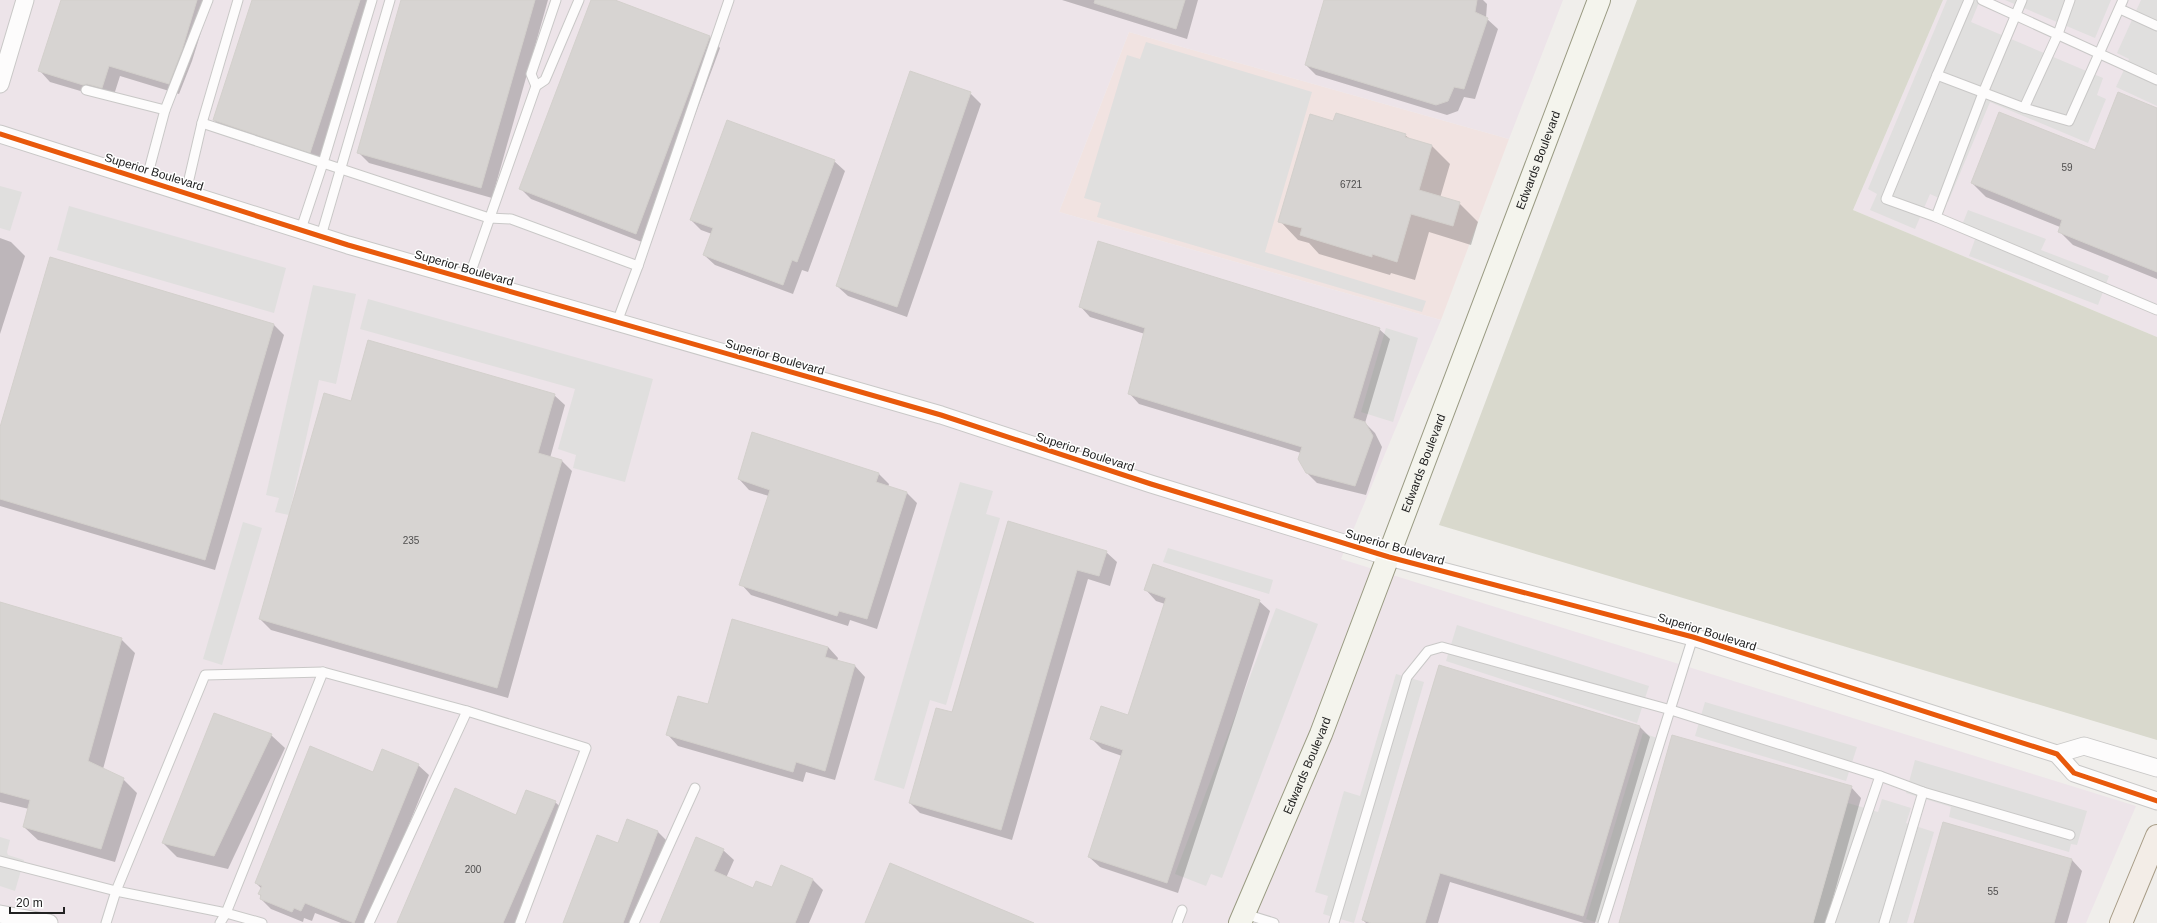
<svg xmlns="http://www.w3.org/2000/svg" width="2157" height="923" viewBox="0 0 2157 923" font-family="Helvetica,sans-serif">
<rect width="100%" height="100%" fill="#f0eeeb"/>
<!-- commercial -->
<polygon fill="#f1e3e1" points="1129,32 1509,139 1441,320 1059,212"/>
<!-- industrial -->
<g fill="#ede4e9">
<polygon points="0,0 1563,0 1509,139 1129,32 1059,212 1441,320 1341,559 2136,806 2086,923 0,923"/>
<polygon points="1943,0 2157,0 2157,337 1853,210"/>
</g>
<!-- construction -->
<polygon fill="#d9d9cd" points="1637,0 1943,0 1853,210 2157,337 2157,740 1439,525"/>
<!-- parking -->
<g fill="#e0dfde">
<polygon points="1947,0 1980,0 1971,22 2103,78 2097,95 2106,99 2088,143 1990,102 1948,202 1930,194 1915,229 1870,210 1877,194 1868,189"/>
<polygon points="2005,0 2111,0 2095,38"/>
<polygon points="2141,0 2157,0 2157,106 2116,87 2129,59 2117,53"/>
<polygon points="1146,42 1312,92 1265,252 1426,301 1422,312 1097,217 1101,203 1084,198 1127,55 1140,59"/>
<polygon points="0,186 22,192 10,231 0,228"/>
<polygon points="69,206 286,268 274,313 57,250"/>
<polygon points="1968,210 2046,239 2041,250 2109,276 2098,305 1969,256 1978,231 1962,225"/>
<polygon points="313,285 356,294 336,384 319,380 289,515 275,512 279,498 266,495"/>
<polygon points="368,299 653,379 625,482 573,468 576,455 558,449 575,389 360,329"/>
<polygon points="1386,328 1418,338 1393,422 1361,412"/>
<polygon points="960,482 993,491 986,514 1000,518 946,705 930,700 904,789 874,780"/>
<polygon points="243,522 262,528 222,665 203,659"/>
<polygon points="1168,548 1273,580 1269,594 1163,562"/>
<polygon points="1276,608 1318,624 1222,878 1211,874 1206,886 1175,874"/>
<polygon points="1457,625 1649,686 1637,723 1446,661"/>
<polygon points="1396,674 1424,682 1354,923 1323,914 1328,896 1315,892 1344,791 1360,796"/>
<polygon points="1705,702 1857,747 1846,781 1695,736"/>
<polygon points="1643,733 1657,738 1600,923 1598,923 1586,919"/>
<polygon points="1915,760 2087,811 2077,845 2071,844 2069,852 1949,817 1951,807 1906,793"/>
<polygon points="1882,799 1911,808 1906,823 1934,832 1907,923 1813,923 1848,803 1878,812"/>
<polygon points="0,837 10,840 7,852 8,855 24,860 15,891 0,886"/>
</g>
<!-- shadow -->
<g fill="#0003">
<polygon points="62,0 211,0 192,61 179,94 120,76 113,98 94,95 50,82 40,71"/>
<polygon points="253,0 373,0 321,162 225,131 214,120"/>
<polygon points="402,0 548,0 492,198 369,163 358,152"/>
<polygon points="592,0 613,0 710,37 720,48 647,244 531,199 521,189"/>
<polygon points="1062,0 1198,0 1187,39"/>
<polygon points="1326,0 1483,0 1487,4 1486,18 1498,29 1475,99 1464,97 1458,111 1447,115 1316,75 1306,65"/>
<polygon points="970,93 981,104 907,317 848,296 837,286"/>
<polygon points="2157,109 2157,279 2073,245 2059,231 2060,227 1986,197 1972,183 2095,151"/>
<polygon points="1334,123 1405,135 1410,139 1431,145 1450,164 1440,198 1459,203 1478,222 1471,245 1429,232 1415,280 1391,273 1390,275 1319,254 1309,243 1298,240 1280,221"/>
<polygon points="834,161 845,171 808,272 802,270 793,294 715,265 704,255 712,234 701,230 691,220"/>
<polygon points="0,238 11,242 25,256 0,334"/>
<polygon points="1080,306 1379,329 1390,339 1365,423 1375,433 1382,447 1366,495 1317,483 1307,473 1301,453 1139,404 1129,393 1145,334 1090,317"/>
<polygon points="274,325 284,335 215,570 0,506 0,430"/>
<polygon points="554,395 565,405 550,458 562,461 572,471 508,698 271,630 260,619"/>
<polygon points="879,474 889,484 888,487 907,493 917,503 877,629 850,620 848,626 751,595 741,584 769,496 749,490 739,479"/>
<polygon points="1008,523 1106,552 1117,562 1110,586 1088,579 1012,840 920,813 910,803 952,714"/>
<polygon points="1146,590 1259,601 1270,611 1178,893 1100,867 1089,857 1122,756 1102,749 1091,738 1129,716 1165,604 1156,601"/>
<polygon points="0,603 121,639 135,653 103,769 123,779 137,793 115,862 38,840 24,827 29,809 0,802"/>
<polygon points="828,647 838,658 837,661 855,666 865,677 835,780 806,772 803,782 678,746 668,735 709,706"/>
<polygon points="1439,666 1640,727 1650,737 1595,923 1584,923 1450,882 1438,923 1366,923 1363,920"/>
<polygon points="271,735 285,748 228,869 177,857 163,843"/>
<polygon points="418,765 429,775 369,923 341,923 315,913 312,921 304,918 303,922 271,909 261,899 260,894 262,889 256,883 373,773"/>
<polygon points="1851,787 1861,798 1826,923 1620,923"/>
<polygon points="555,802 566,812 517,923 398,923"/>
<polygon points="1944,823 2072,860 2082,871 2067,923 1915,923"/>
<polygon points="657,831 668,842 637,923 565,923 619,845"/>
<polygon points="723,850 734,860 726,878 754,889 773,889 813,880 823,890 809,923 661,923"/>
</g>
<!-- building -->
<g fill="#d7d4d2" stroke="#d3d0cc">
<polygon points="61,0 197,0 182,50 169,84 109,66 102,88 87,84 83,85 38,71"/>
<polygon points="252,0 360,0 310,153 213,120"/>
<polygon points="401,0 535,0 481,188 357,153"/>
<polygon points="591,0 615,0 710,36 636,234 519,189"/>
<polygon points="1095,0 1185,0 1176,29 1094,3"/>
<polygon points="1324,0 1477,0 1475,12 1488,18 1464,89 1454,87 1448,101 1436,105 1305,65"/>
<polygon points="910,71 971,92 897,307 836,286"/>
<polygon points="2118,92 2157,108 2157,272 2058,232 2062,220 1971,183 1999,112 2095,150"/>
<polygon points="1336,113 1406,134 1405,137 1432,145 1419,190 1460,202 1453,226 1411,214 1397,262 1372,254 1372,257 1300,235 1302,228 1278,222 1310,114 1333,121"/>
<polygon points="727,120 835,160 797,262 792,260 783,285 703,255 713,228 690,220"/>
<polygon points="1098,241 1380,328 1353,418 1365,422 1373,436 1355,486 1306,473 1298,459 1302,447 1128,394 1145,328 1079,307"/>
<polygon points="50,257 274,324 205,560 0,499 0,427"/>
<polygon points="368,340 555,394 538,453 562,460 497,688 259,619 324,393 351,401"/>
<polygon points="752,432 879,473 876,482 907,492 867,619 839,611 837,616 739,585 770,490 738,479"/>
<polygon points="1008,521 1107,551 1099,576 1077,570 1001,830 909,803 936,708 952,712"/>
<polygon points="1153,564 1260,600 1167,883 1088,857 1123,750 1090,739 1101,706 1128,715 1166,598 1144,590"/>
<polygon points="0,602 122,638 88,761 124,778 101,849 23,827 30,800 0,792"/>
<polygon points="732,619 828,647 825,657 855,665 825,771 796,762 793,772 666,735 678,696 708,704"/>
<polygon points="1439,665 1640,726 1583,916 1440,873 1425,923 1371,923 1362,920"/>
<polygon points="214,713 272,734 214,856 162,843"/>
<polygon points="1672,735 1852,786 1813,923 1619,923"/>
<polygon points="310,746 373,772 382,749 419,764 354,923 305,903 301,911 294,908 292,912 260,899 261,895 258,894 262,886 255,883"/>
<polygon points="455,788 516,815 526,790 556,801 503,923 397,923"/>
<polygon points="627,819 658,831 623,923 563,923 597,835 618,843"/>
<polygon points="1943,822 2072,859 2054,923 1914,923"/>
<polygon points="696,837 724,849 714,871 753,888 756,881 772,887 781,865 813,879 795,923 660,923"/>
<polygon points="890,863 1034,923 865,923"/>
</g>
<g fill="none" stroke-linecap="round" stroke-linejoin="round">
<!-- lane casing -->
<g stroke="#c9c8c7" stroke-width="11">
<g id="lane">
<polyline points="372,0 323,163 489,218 511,219 638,266 617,322"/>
<polyline points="1969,0 1937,75 2024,108 2069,121 2123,0"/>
<polyline points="1982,0 2157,80"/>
<polyline points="2022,0 1983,93 1936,217 2157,310"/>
<polyline points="2120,9 2157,26"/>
<polyline points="536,86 545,80 579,0"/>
<polyline points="86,90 165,110 146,181"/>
<polyline points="2024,108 2058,34 2070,0"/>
<polyline points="165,110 208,0"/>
<polyline points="202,123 323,163 301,229"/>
<polyline points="186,192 202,123 238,0"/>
<polyline points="1936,217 1886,199 1937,75"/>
<polyline points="321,236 390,0"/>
<polyline points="638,266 729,0"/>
<polyline points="468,280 536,86 531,74 556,0"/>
<polyline points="1880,776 1923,792 2070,835"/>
<polyline points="0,861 116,891 226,913 262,923"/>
<polyline points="1245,914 1274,923"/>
<polyline points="106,923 116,891 205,675 323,672 467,711"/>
<polyline points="220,923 226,913 323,672"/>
<polyline points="369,923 467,711 586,748 520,923"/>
<polyline points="634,923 695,788"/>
<polyline points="1177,923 1182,910"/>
<polyline points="1334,923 1407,677 1428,651 1442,647 1671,710 1880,776 1830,923"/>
<polyline points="1603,923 1693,637"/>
<polyline points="1884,923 1923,792"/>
</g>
</g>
<!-- street casing -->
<g stroke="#c9c8c7" stroke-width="19">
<g id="street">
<polyline points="0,84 25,0"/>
<polyline points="0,134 348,245 941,415 1151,484 1389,557 1693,637 2057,754 2074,773 2157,801"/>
<polyline points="2057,754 2084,746 2157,768"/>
<polyline points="0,914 49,923"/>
</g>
</g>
<!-- secondary casing -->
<g stroke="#999a82" stroke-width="24">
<g id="secondary">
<path id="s1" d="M 1240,923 L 1321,734 L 1599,0"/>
</g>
</g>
<!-- primary casing -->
<g stroke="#a79c86" stroke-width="24">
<polyline id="primary" points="2121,923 2157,836"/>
</g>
<!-- lane -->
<use href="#lane" stroke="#fdfcfc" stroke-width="9"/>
<!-- street -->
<use href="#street" stroke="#fdfcfc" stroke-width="17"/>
<!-- secondary -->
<use href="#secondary" stroke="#f4f4ed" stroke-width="22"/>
<!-- primary -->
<use href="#primary" stroke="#f3ede7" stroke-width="22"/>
<!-- cycleway casing -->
<g stroke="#fff" stroke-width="8">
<polyline id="cycleway" points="0,134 348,245 941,415 1151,484 1389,557 1693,637 2057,754 2074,773 2157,801"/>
</g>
<!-- cycleway -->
<use href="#cycleway" stroke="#e8590c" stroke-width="5"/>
</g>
<g text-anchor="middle" stroke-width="3" stroke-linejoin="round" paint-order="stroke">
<!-- number labels -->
<g font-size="10" fill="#4f4e4e">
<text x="2067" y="171">59</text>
<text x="1351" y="188">6721</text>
<text x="411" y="544">235</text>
<text x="473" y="873">200</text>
<text x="1993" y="895">55</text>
</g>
<!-- street labels -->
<g font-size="12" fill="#222" stroke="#fff">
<text dy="4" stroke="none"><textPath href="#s1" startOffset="819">Edwards Boulevard</textPath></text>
<text transform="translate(154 172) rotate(17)" y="4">Superior Boulevard</text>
<text transform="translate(464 268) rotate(16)" y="4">Superior Boulevard</text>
<text transform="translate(775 357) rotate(16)" y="4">Superior Boulevard</text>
<text transform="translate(1085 452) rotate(18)" y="4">Superior Boulevard</text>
<text dy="4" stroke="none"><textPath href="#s1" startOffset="495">Edwards Boulevard</textPath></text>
<text transform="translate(1395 547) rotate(16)" y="4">Superior Boulevard</text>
<text transform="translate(1707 632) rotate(17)" y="4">Superior Boulevard</text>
<text dy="4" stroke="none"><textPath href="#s1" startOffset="171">Edwards Boulevard</textPath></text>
</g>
</g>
<!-- scale -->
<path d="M10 907v6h54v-6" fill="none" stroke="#222222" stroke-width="2"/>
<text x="16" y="907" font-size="12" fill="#222222" stroke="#ffffff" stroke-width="3" paint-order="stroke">20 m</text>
</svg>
